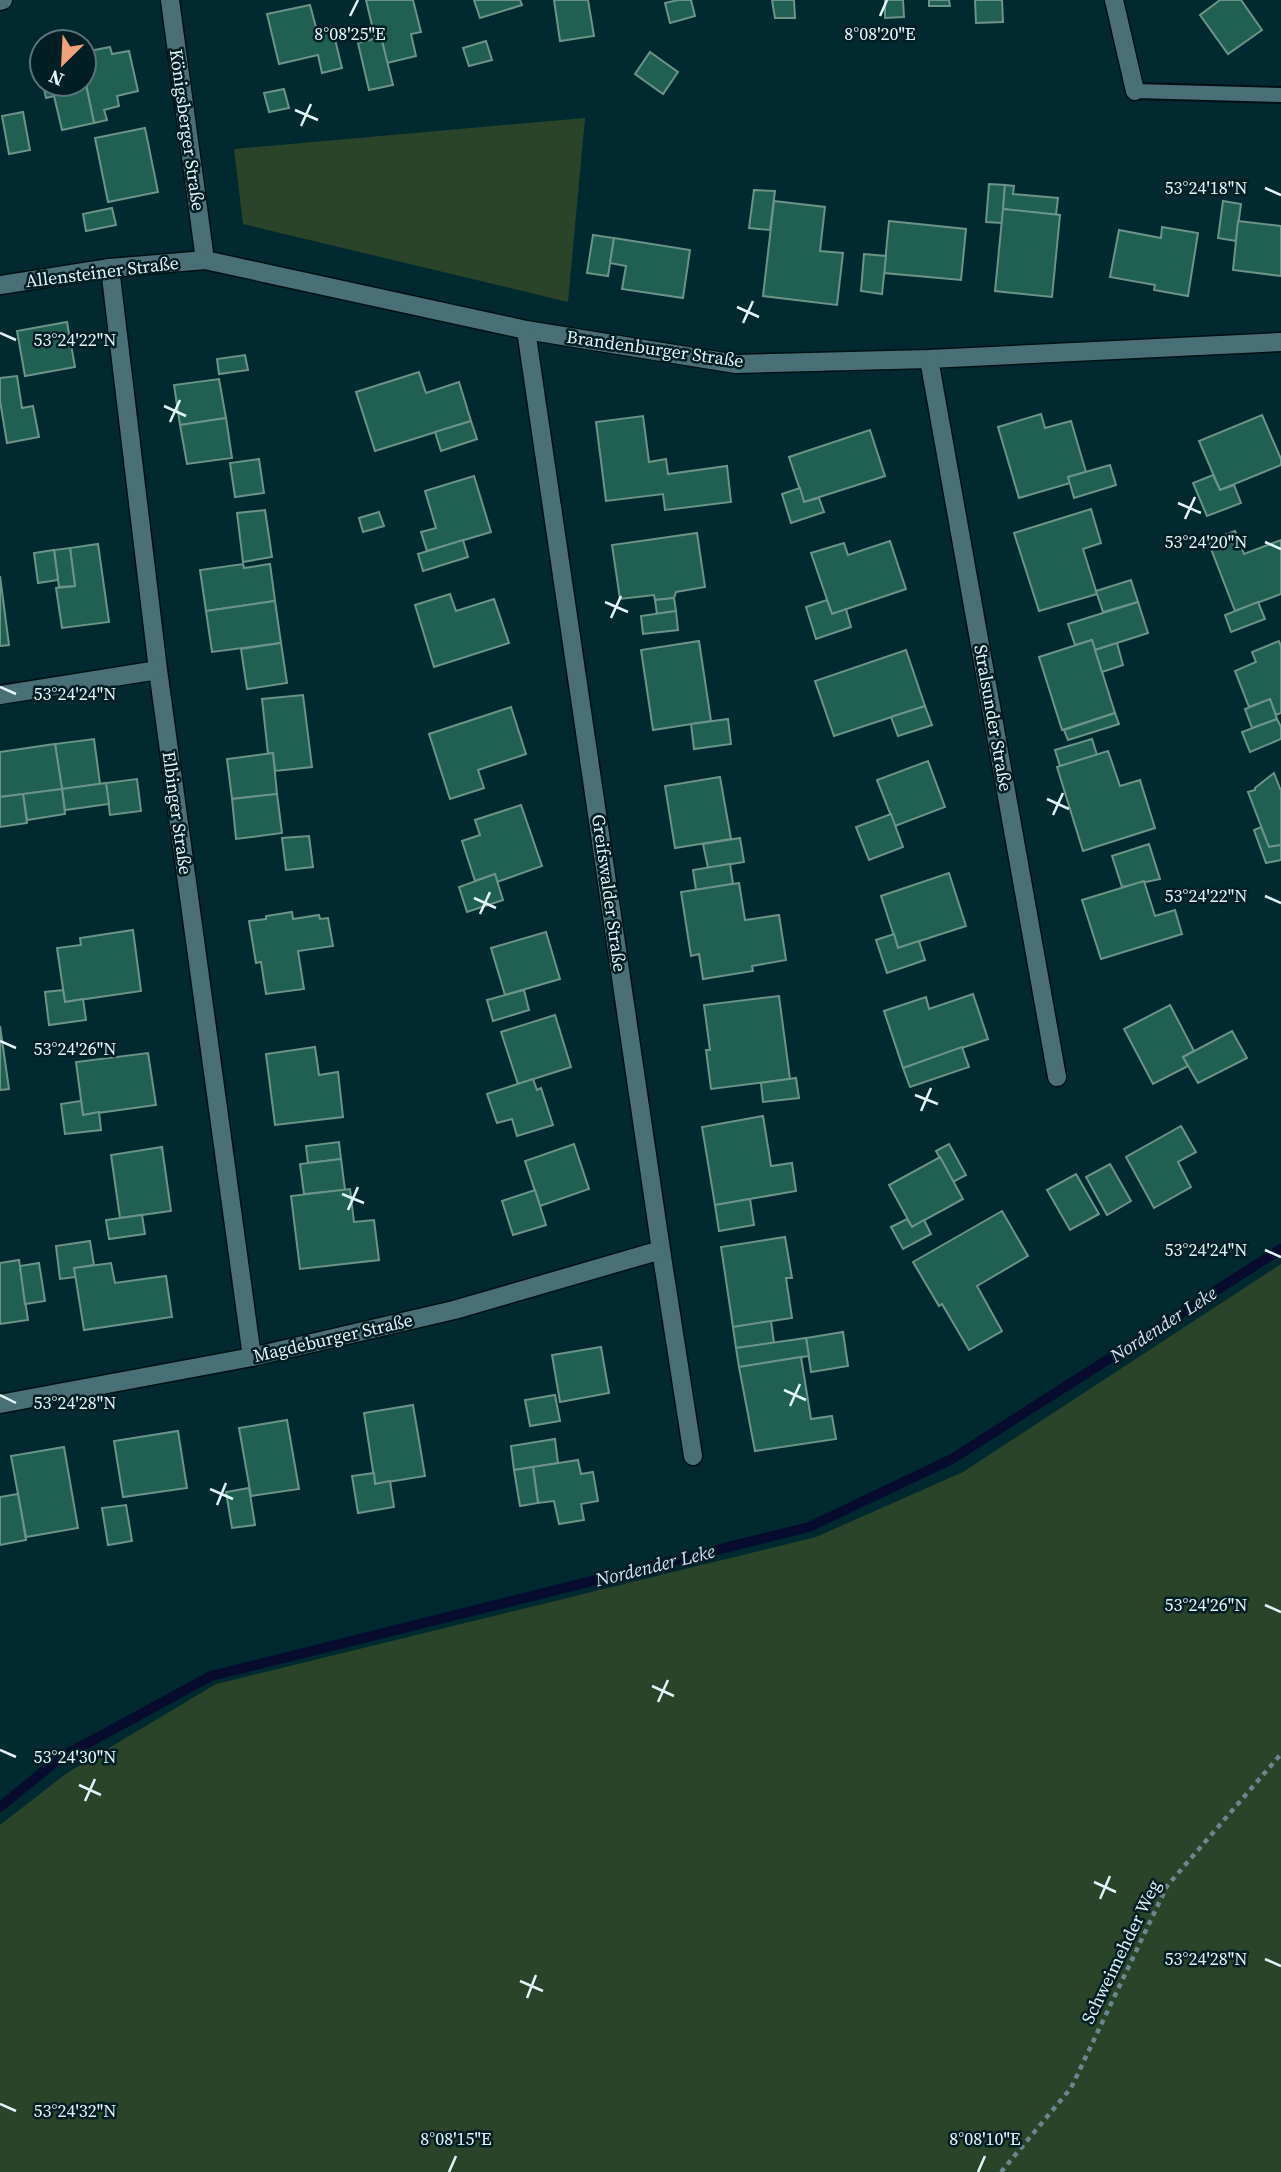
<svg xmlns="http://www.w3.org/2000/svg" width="1281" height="2172" viewBox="0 0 1281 2172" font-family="'Source Serif 4',serif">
<rect width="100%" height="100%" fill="#002a30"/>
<!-- green -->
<g fill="#2a4429">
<polygon points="585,118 568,302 243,224 234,149"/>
<polygon points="1281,1264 1281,2172 0,2172 0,1825 67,1773 216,1684 816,1537 963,1472"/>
</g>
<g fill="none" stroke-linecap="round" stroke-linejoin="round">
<!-- stream -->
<polyline stroke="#070c2f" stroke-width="10" points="0,1807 60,1758 211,1676 809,1527 952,1459 1281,1249"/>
</g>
<!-- building -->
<g fill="#206052" stroke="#6c9388" stroke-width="2">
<polygon points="366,0 413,0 421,32 411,34 416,56 387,63 381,37 375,38"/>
<polygon points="474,0 520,0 522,5 480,18"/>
<polygon points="554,0 588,0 594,36 560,41"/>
<polygon points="678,0 691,0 695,16 670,23 665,3"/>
<polygon points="772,0 794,0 795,18 775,18"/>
<polygon points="885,0 903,0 904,17 885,18"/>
<polygon points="929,0 949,0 950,6 929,6"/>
<polygon points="975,0 1002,0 1003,22 976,23"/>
<polygon points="1220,0 1241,0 1262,30 1228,54 1200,15"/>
<polygon points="310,5 317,31 332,27 342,68 322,73 318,55 279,64 267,14"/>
<polygon points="381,37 393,85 369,90 358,43"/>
<polygon points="486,41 492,60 469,66 463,48"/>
<polygon points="110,47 112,54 129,51 138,91 117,96 119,106 104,110 107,120 94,123 84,75 84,52"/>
<polygon points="650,52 678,72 663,94 635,74"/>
<polygon points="84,75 94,123 62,130 54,96 46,98 43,84 84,84"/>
<polygon points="284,89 289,108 269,112 264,93"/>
<polygon points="23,112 30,150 9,154 2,116"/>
<polygon points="145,128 158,192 108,202 95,138"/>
<polygon points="989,184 1005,185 1002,223 986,222"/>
<polygon points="1005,185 1014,186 1013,194 1058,198 1056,215 1003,209"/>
<polygon points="754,190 775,191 770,230 749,228"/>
<polygon points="774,201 825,207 820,251 843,253 837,305 763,296"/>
<polygon points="1223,201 1241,204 1236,241 1218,238"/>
<polygon points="112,208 116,225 86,231 83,214"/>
<polygon points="1003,209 1060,215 1052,297 995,291"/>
<polygon points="889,221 966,229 961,280 884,273"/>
<polygon points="1238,221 1281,226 1281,276 1233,270"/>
<polygon points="1162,227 1198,233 1188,296 1154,290 1155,285 1110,277 1119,230 1161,238"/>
<polygon points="593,235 614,238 608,276 587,273"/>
<polygon points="614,238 690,250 683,298 622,289 626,266 610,263"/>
<polygon points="864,254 886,256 882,294 861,291"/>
<polygon points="67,322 75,367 25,376 17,331"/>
<polygon points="245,355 248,370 219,374 217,359"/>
<polygon points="419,372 426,393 459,382 471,421 375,451 356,392"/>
<polygon points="17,376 22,408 33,406 39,437 7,443 0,401 0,378"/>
<polygon points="219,379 226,418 180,425 174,385"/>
<polygon points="1041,414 1045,428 1071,421 1086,472 1068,477 1070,483 1019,498 998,427"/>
<polygon points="1262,415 1281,459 1281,465 1220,490 1199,441"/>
<polygon points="643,416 649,462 666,459 668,474 727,466 731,502 665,510 663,494 606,501 596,422"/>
<polygon points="226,418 232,458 187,464 180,425"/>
<polygon points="471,421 477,439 441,451 435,432"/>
<polygon points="870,430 885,476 804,502 789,457"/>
<polygon points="259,459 264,493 235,497 230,463"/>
<polygon points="1110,465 1116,485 1074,498 1068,477"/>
<polygon points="1213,475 1220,490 1234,485 1241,503 1207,516 1193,483"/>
<polygon points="474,476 491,532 427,551 421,532 436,528 425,491"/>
<polygon points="800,488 804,502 819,498 824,512 791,523 782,494"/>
<polygon points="1091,509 1101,543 1083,549 1097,594 1039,611 1014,533"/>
<polygon points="265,510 272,557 243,562 237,513"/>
<polygon points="379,512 384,526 363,532 359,518"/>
<polygon points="1235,531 1244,554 1281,540 1281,594 1235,611 1208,541"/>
<polygon points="697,533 705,587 676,592 674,598 655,600 654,595 620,599 612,545"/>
<polygon points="463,540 468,557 423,571 418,554"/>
<polygon points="890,541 906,589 832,614 811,553 844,543 848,555"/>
<polygon points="98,544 109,622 62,628 56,588 75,586 70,548"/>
<polygon points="70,548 75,586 59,587 54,550"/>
<polygon points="54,550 58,580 38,583 34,553"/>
<polygon points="243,564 244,568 270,564 275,601 206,611 200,570"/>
<polygon points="0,576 9,645 0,646"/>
<polygon points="1131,580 1138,602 1103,612 1096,591"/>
<polygon points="450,594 456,611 494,599 509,643 434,667 415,605"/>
<polygon points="674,598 676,611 657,614 655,600"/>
<polygon points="827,600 832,614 846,609 851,627 816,639 806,607"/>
<polygon points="275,601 281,643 212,652 206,611"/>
<polygon points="1138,602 1148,633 1095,650 1092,640 1075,645 1068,624"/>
<polygon points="1258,602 1265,619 1231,632 1225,615"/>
<polygon points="676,611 678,630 643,634 641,616"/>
<polygon points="1092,640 1115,713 1062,730 1039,657"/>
<polygon points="699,641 711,721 653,730 641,650"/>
<polygon points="1279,641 1281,647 1281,713 1276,715 1270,699 1249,707 1235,671 1256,662 1252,652"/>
<polygon points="281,643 287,683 247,689 241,649"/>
<polygon points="1117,643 1123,665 1102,672 1095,650"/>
<polygon points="906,650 925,706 834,736 815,681"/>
<polygon points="303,695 312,767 275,771 273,753 268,754 262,699"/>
<polygon points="1270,699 1277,719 1252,728 1245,709"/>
<polygon points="925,706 932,725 898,736 891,717"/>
<polygon points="511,707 526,754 478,770 484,788 450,799 429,734"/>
<polygon points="1115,713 1119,724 1068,740 1064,730"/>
<polygon points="728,719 731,744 694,749 691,724"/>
<polygon points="1277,719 1281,727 1281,739 1250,752 1242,732"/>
<polygon points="94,739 100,784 62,789 55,744"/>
<polygon points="1092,739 1097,755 1060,766 1055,750"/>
<polygon points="55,744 62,789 0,797 0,752"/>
<polygon points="1108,751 1120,786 1140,780 1155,828 1083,851 1057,767"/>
<polygon points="273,753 277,794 232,799 227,759"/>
<polygon points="928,761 945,807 895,826 877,780"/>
<polygon points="1274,773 1281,791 1281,845 1269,847 1248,792 1255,790 1255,788"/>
<polygon points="720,777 731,839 675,848 665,786"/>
<polygon points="137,779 141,811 110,815 106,783"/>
<polygon points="106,783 109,804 65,810 62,789"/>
<polygon points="62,789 65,814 27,820 23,794"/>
<polygon points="23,794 27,823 0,827 0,797"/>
<polygon points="277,794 282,833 236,839 232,799"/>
<polygon points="521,805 542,866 497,882 495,874 475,881 462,841 480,835 475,820"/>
<polygon points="891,814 903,847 869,860 856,827"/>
<polygon points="1261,827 1269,847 1281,845 1281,860 1266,863 1254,830"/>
<polygon points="309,836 313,867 286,870 282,838"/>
<polygon points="740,838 744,862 708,868 703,844"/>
<polygon points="1149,844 1160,879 1122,887 1112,856"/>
<polygon points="730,864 733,884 696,890 693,870"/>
<polygon points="949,873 966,926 898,948 881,896"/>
<polygon points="495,874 503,900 467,912 459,887"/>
<polygon points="1144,881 1155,916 1175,910 1182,934 1101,959 1082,900"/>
<polygon points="739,883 745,920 779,915 786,960 752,966 753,971 703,979 699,954 691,956 681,892"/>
<polygon points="292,912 293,919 319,915 320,919 328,918 333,946 298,951 304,989 266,994 261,962 256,963 249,921 266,919 266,916"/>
<polygon points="133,930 141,991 65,1002 57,948 81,945 80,938"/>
<polygon points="546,932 560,979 505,995 491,948"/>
<polygon points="894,934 898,948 919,941 925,960 887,973 876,940"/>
<polygon points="63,990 65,1002 83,999 86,1020 49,1025 45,992"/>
<polygon points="524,990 529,1010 493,1021 487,1000"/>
<polygon points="973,994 988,1039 903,1068 884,1011 926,997 929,1009"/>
<polygon points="779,996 790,1079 711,1089 706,1050 710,1050 704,1005"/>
<polygon points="1170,1005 1194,1051 1183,1057 1188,1066 1153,1084 1124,1029"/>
<polygon points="555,1015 571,1067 518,1084 501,1032"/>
<polygon points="0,1026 9,1089 0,1090"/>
<polygon points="1232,1031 1247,1058 1198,1083 1183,1057"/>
<polygon points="315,1047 319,1075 338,1072 343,1117 275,1125 266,1054"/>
<polygon points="962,1047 969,1067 910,1087 903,1068"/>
<polygon points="148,1053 156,1105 83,1115 76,1062"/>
<polygon points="796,1078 799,1098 763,1102 761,1083"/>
<polygon points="533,1079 537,1090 541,1088 553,1125 517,1136 512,1119 497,1123 487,1094"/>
<polygon points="81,1101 83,1115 99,1112 101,1130 65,1134 61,1104"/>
<polygon points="763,1116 771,1166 792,1163 796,1191 715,1205 702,1127"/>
<polygon points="1181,1126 1196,1152 1178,1162 1191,1187 1154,1208 1126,1157"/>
<polygon points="339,1142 341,1159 308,1163 306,1146"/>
<polygon points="574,1144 589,1189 540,1206 525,1161"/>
<polygon points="949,1144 966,1175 953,1182 936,1151"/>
<polygon points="162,1147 171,1211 120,1218 111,1155"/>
<polygon points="940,1157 963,1199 912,1227 889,1185"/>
<polygon points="341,1159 345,1190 304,1194 300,1164"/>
<polygon points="1110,1164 1131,1201 1107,1215 1086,1177"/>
<polygon points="1076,1174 1099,1214 1070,1230 1047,1190"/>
<polygon points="350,1189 354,1222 374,1220 379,1260 300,1269 291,1196"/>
<polygon points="535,1190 546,1225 513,1235 502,1201"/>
<polygon points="750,1199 754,1225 719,1231 715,1205"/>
<polygon points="1002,1211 1028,1256 977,1286 1002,1331 969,1350 942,1304 939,1306 913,1262"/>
<polygon points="142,1215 145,1234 109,1239 106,1220"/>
<polygon points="907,1219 912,1227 924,1220 931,1234 903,1249 891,1227"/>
<polygon points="785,1237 792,1278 786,1278 792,1318 733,1327 721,1247"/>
<polygon points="90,1241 94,1265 74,1268 76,1277 60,1279 56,1246"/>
<polygon points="19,1260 28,1320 0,1324 0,1263"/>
<polygon points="39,1263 45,1301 25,1304 20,1266"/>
<polygon points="111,1263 115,1283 166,1276 172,1317 84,1330 74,1268"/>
<polygon points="771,1321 774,1343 736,1348 733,1327"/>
<polygon points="843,1332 848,1366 811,1372 806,1338"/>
<polygon points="806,1338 809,1356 739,1367 736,1348"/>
<polygon points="601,1347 609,1393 560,1402 552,1355"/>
<polygon points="801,1357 811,1419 832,1416 836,1439 755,1451 739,1367"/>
<polygon points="555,1395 560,1421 530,1426 525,1400"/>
<polygon points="413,1405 425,1476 375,1484 364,1413"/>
<polygon points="287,1420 299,1489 251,1496 239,1428"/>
<polygon points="178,1431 187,1488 123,1497 114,1441"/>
<polygon points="555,1439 558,1463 514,1470 511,1446"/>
<polygon points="64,1447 78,1528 26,1537 11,1456"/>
<polygon points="578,1460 581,1474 593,1472 598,1501 581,1504 584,1520 559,1524 554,1501 538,1503 533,1467"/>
<polygon points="533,1467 538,1503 520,1506 514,1470"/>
<polygon points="374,1473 375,1484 390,1481 394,1507 358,1513 352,1476"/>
<polygon points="249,1488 255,1525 232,1528 226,1492"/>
<polygon points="18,1494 26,1540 0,1545 0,1497"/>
<polygon points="126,1505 132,1541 108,1545 102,1508"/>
</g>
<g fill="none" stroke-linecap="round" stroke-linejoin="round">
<!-- service casing -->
<g stroke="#001113" stroke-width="18">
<polyline id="service" points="1135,91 1281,95"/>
</g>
<!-- minor casing -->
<g stroke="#001113" stroke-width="21">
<g id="minor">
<polyline points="170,0 205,260"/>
<polyline points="1114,0 1135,91"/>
<polyline points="0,1 3,0"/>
<polyline points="110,268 158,670 252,1357"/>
<polyline points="0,285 110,268 205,260 526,330 736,364 929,359 1281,342"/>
<polyline points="526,330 661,1250 693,1456"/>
<polyline points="929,359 1057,1077"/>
<polyline points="0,695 158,670"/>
<polyline points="0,1404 252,1357 454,1310 661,1250"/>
</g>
</g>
<!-- path -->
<polyline stroke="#68888d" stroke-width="4.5" stroke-dasharray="5 5" stroke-linecap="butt" points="1001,2172 1071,2088 1167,1886 1281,1754"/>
<!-- service -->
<use href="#service" stroke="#487076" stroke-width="14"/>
<!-- minor -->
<use href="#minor" stroke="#487076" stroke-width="18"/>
</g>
<!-- ticks -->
<path fill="none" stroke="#e0f6f9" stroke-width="2.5" d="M 350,16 L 358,0M 880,16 L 887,0M 295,110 L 318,120M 301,126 L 311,104M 1265,188 L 1281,195M 737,307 L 759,317M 743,323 L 753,301M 0,333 L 16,340M 164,406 L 186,416M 170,422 L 180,400M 1178,503 L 1201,513M 1185,519 L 1195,497M 1265,542 L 1281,549M 605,602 L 628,612M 611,618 L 621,596M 0,687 L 16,694M 1047,799 L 1069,809M 1053,815 L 1063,793M 1265,896 L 1281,903M 474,898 L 496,908M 480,914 L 490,892M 0,1041 L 16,1048M 915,1095 L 938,1104M 921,1111 L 931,1088M 342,1194 L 364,1203M 348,1210 L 358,1187M 1265,1250 L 1281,1257M 784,1390 L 806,1400M 0,1395 L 16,1403M 790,1406 L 800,1384M 210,1489 L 233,1499M 217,1505 L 226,1483M 1265,1605 L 1281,1612M 652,1686 L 674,1696M 658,1702 L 668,1680M 0,1750 L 16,1757M 79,1785 L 101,1795M 85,1801 L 95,1779M 1094,1882 L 1116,1892M 1100,1899 L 1110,1876M 1265,1959 L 1281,1966M 520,1981 L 543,1991M 527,1998 L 536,1975M 0,2104 L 16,2111M 449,2172 L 456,2156M 978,2172 L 985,2156"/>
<g text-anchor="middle" stroke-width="5" stroke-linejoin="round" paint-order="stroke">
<!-- street labels -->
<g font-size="18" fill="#e0f6f9" stroke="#011f23">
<text transform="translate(187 130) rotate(82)" y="6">Königsberger Straße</text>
<text transform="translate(102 272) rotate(-7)" y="6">Allensteiner Straße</text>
<text transform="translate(655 349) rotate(8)" y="6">Brandenburger Straße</text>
<text transform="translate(993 718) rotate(80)" y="6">Stralsunder Straße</text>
<text transform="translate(177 813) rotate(82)" y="6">Elbinger Straße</text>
<text transform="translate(609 893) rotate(82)" y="6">Greifswalder Straße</text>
<text transform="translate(333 1338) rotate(-13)" y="6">Magdeburger Straße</text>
<text transform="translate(1121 1952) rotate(-64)" y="6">Schweimehder Weg</text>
</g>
<!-- water labels -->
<g font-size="19" font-style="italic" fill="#d5defa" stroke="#011f23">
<text transform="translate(1163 1324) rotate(-33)" y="7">Nordender Leke</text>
<text transform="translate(655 1565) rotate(-14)" y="7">Nordender Leke</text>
</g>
</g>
<g font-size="18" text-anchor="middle" fill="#e0f6f9" stroke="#011f23" stroke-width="5" stroke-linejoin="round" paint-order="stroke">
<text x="350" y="40">8°08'25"E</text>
<text x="880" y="40">8°08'20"E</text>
<text x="1206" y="194">53°24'18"N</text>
<text x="75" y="346">53°24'22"N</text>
<text x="1206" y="548">53°24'20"N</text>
<text x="75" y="700">53°24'24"N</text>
<text x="1206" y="902">53°24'22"N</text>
<text x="75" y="1055">53°24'26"N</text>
<text x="1206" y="1256">53°24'24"N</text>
<text x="75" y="1409">53°24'28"N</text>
<text x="1206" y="1611">53°24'26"N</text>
<text x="75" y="1763">53°24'30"N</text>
<text x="1206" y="1965">53°24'28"N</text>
<text x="75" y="2117">53°24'32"N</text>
<text x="456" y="2145">8°08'15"E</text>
<text x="985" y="2145">8°08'10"E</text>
</g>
<!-- north arrow -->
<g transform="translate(63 63) rotate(204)"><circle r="33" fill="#011f23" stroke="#5a7579" stroke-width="2"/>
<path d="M0-5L12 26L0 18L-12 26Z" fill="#f0a27a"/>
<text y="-10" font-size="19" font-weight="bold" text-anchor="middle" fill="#e0f6f9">N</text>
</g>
</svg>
